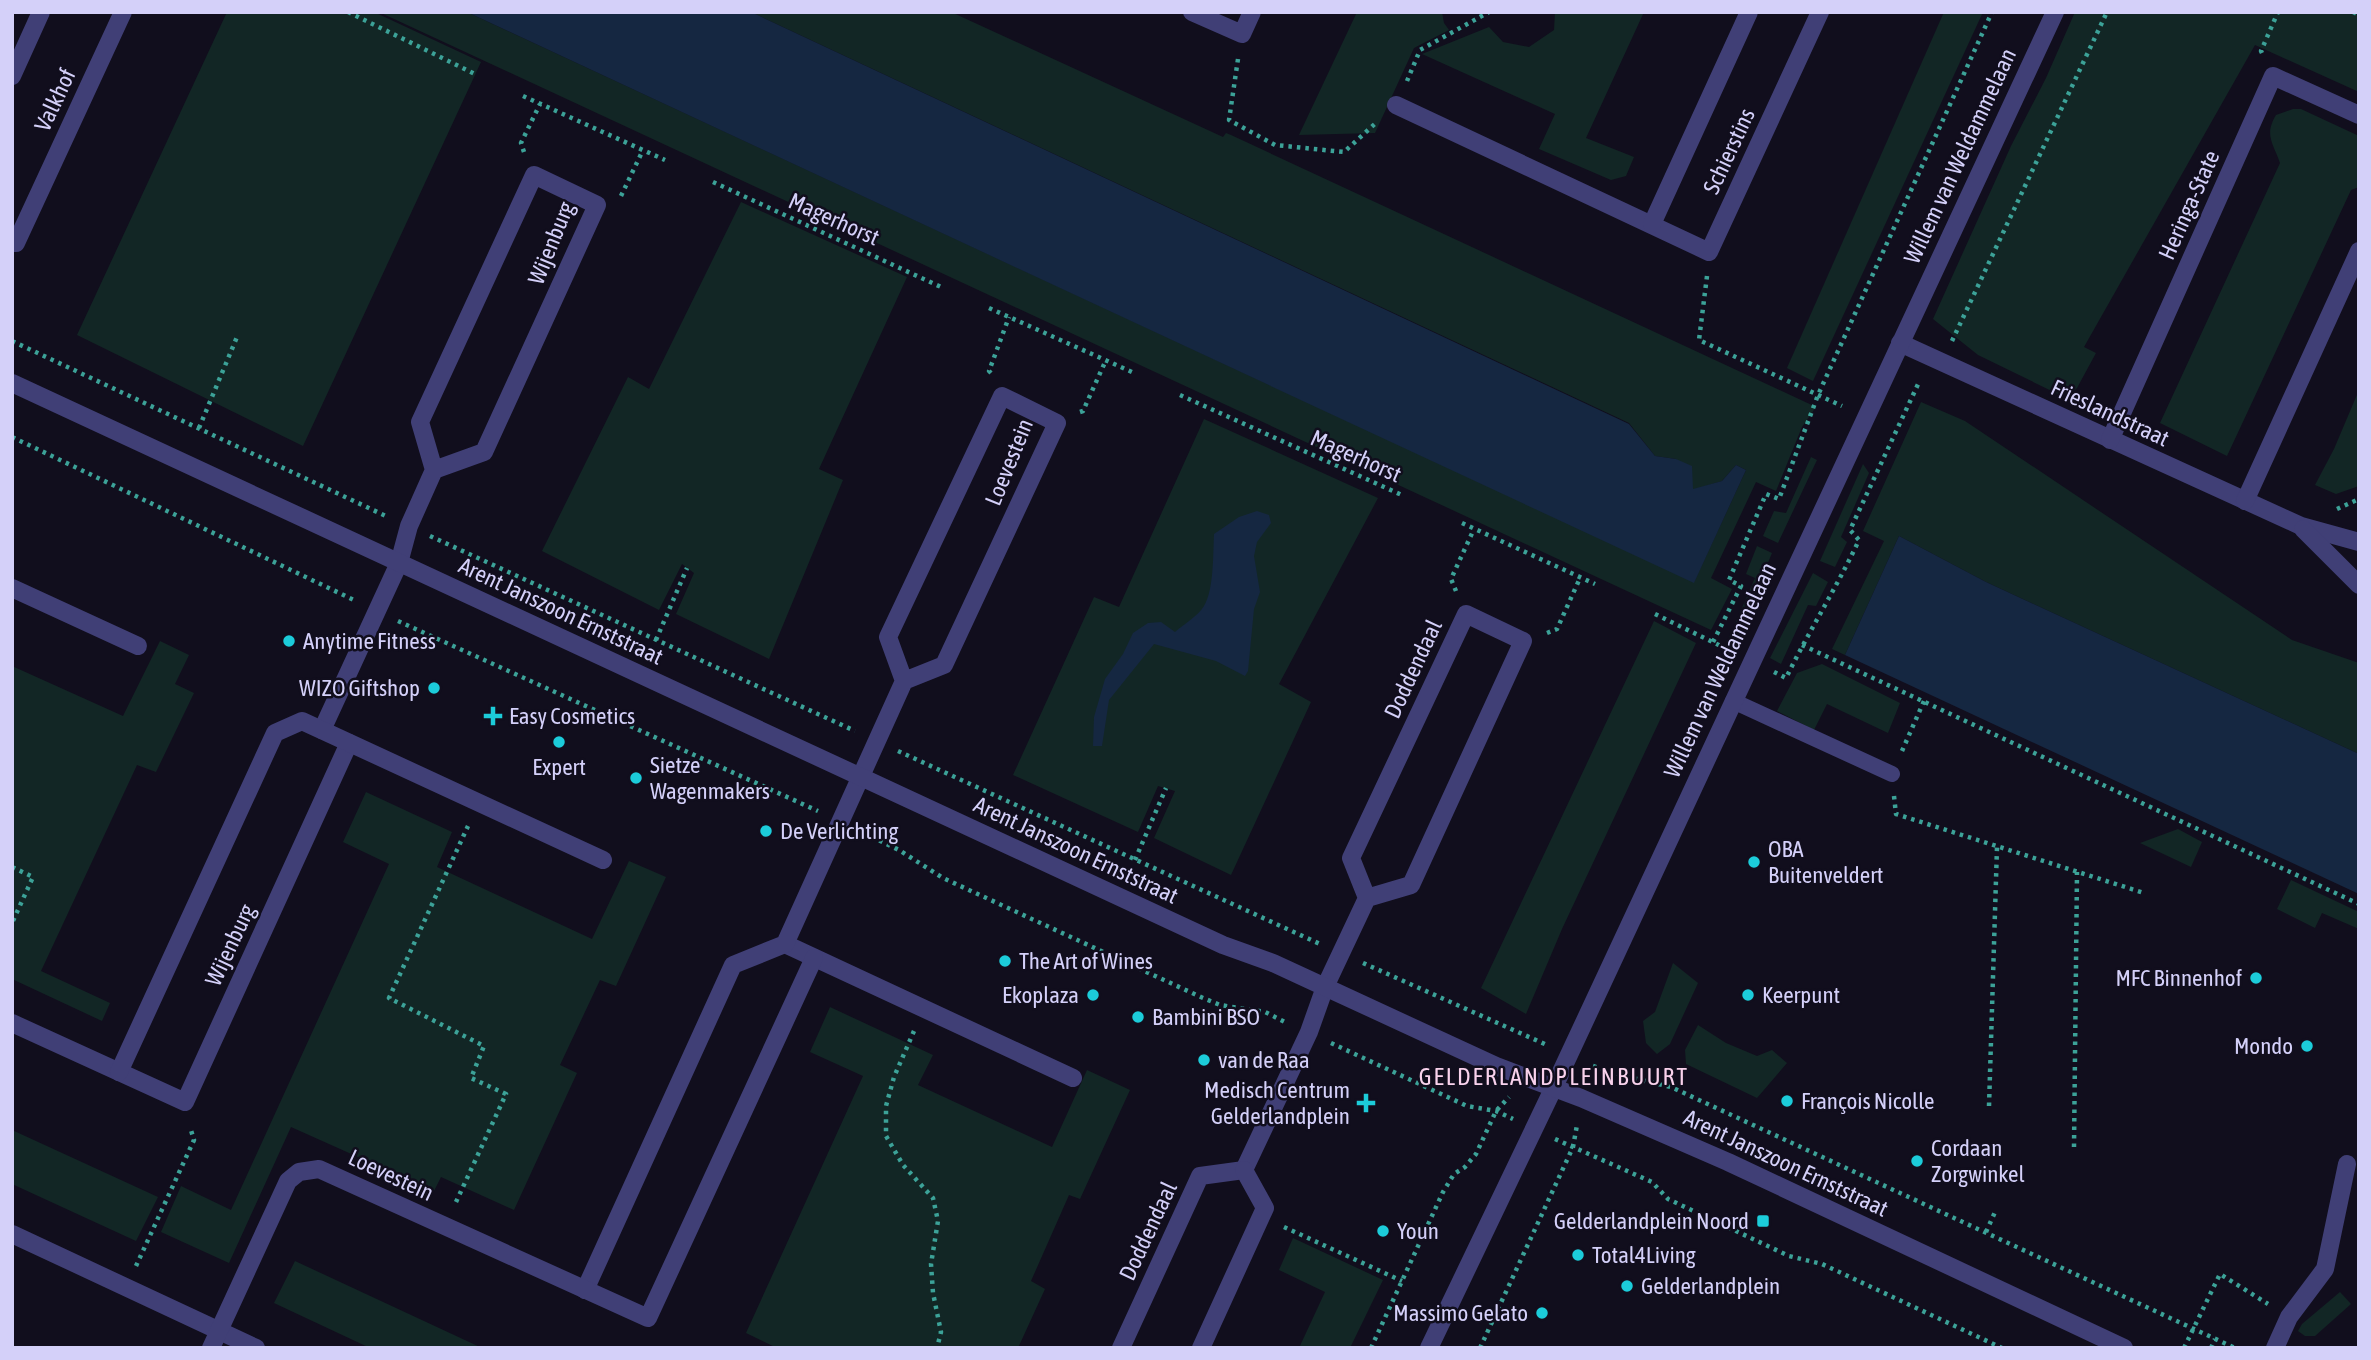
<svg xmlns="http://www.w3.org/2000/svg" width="2371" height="1360" viewBox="0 0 2371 1360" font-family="'Asap Condensed',sans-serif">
<rect width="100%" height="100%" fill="#110e1d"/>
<!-- green -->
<g fill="#122625">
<polygon points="227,12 374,12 481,62 303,446 77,335"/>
<polygon points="379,12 467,12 1694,582 1746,470 1736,465 1722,481 1693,490 1676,459 1655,456 1629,423 751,12 951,12 1223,137 1226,133 1231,135 1816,407 1802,427 1776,491 1756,482 1711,578 1732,589 1711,630"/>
<polygon points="1357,12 1442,12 1444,23 1449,30 1414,48 1375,133 1299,135"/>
<polygon points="1555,12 1644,12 1586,138 1634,157 1626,176 1611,180 1539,149 1555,114 1422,54 1489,27 1503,42 1529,47 1554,30"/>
<polygon points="1944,12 1983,12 1813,381 1787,368"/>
<polygon points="2075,12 2359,12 2359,92 2255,45 2084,347 2096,353 2077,388 2066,398 1978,355 1933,319 2011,146 2046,78"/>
<path d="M 2293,109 L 2301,109 L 2359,136 L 2359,187 L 2351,190 L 2227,456 L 2160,423 L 2280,163 C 2273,143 2264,135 2276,115 Z"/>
<polygon points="741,202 907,277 819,469 843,480 769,659 676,614 694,573 682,564 659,610 542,551 628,377 649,389"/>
<polygon points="2359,390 2359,486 2336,494 2315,485 2334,449"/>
<polygon points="1921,402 1965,421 2292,640 2359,663 2359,754 1986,582 1899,536 1845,655 1832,649 1884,541 1863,531"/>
<polygon points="1204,419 1378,498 1279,684 1311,702 1231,875 1154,838 1175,791 1158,786 1138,832 1013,775 1094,597 1119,607"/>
<polygon points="1811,457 1817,460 1778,543 1763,536 1774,511 1786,513"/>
<polygon points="1863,464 1869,473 1841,537 1847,542 1835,567 1820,561"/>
<polygon points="1757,546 1772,553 1735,642 1728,640 1755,578 1746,574"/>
<polygon points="1813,573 1828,582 1816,606 1808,605 1781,664 1770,658"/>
<polygon points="1654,621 1696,643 1562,929 1526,1014 1481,988"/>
<polygon points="160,641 189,655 175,684 194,693 156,772 137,765 41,971 110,1003 102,1021 12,979 12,666 123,716"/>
<polygon points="1822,664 1900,703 1888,733 1827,704 1814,730 1777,711 1797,673"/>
<polygon points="366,792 452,832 437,867 592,939 629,861 666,877 616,986 600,980 560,1065 577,1073 514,1210 441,1177 434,1191 291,1127 229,1263 161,1232 181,1186 231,1210 389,864 343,842"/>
<polygon points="2178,829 2202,842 2191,867 2140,843"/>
<polygon points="2291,880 2359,912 2359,929 2322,913 2315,928 2277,909"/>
<polygon points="1673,963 1698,983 1670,1044 1657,1054 1646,1043 1643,1021 1655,1012"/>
<polygon points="830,1007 933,1055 918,1085 1052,1147 1087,1070 1130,1090 1080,1199 1069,1195 1031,1281 1045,1289 1018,1348 777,1348 746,1333 863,1076 810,1052"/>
<polygon points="1698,1025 1726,1043 1757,1056 1772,1050 1787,1063 1757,1098 1686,1064 1685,1050"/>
<polygon points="12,1130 158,1197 136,1241 12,1184"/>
<polygon points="1293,1238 1383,1280 1350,1348 1299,1348 1325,1292 1279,1270"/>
<polygon points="295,1261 482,1348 370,1348 274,1303"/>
<polygon points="2340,1292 2351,1304 2315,1336 2305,1336 2298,1331 2302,1324"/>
</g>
<!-- water -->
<g fill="#152741">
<polygon points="467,12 751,12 1629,424 1655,456 1676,459 1692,466 1693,489 1722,481 1736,465 1746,470 1694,583"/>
<path d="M 1257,511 L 1269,515 L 1271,523 L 1257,542 L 1254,556 L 1260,592 L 1254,609 L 1248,671 L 1245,676 L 1216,661 L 1154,644 L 1109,700 L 1102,746 L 1093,746 L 1094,717 L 1105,679 L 1123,654 L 1133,633 L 1148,623 L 1161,622 L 1175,632 C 1184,624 1198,616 1204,606 C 1214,590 1213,553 1214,534 L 1239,517 Z"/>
<polygon points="1899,536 1986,582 2359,754 2359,894 1845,655"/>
</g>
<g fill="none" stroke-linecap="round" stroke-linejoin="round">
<!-- path -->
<g stroke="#3ca298" stroke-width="4.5" stroke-dasharray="3.5 5" stroke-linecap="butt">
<polyline points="348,12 475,74"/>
<polyline points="2353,12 2359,15"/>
<polyline points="2262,53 2261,51 2278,12"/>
<polyline points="1238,59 1229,120 1275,145 1344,152 1378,121"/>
<polyline points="1407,81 1420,50 1489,12"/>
<polyline points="523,96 665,160"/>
<polyline points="524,152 521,143 540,104"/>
<polyline points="713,182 941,287"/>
<polyline points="621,196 643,150"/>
<polyline points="1707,276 1699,340 1842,406"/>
<polyline points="989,308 1132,372"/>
<polyline points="12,341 388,517"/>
<polyline points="1952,341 2107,12"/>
<polyline points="991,373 989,371 1009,317"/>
<polyline points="1180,395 1404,496"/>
<polyline points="1080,412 1083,411 1106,360"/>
<polyline points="199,428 237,337"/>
<polyline points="12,437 356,601"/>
<polyline points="2337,509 2359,499"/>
<polyline points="1462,523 1595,584"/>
<polyline points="430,536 855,731"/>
<polyline points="1456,591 1451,579 1474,529"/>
<polyline points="1655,614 1729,650"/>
<polyline points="398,621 818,811"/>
<polyline points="1547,633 1557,629 1580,578"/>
<polyline points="656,640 687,568"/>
<polyline points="1713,642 1741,586 1729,580 1766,494 1779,499 1818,395 1992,12"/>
<polyline points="1802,645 2359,904"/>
<path d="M 1774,672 L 1786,678 C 1809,631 1837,587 1859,540 L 1850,530 L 1920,380"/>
<polyline points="898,751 1320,944"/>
<polyline points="1902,751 1924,701"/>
<polyline points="1894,796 1896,814 2144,893"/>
<polyline points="864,833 899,850 943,878 1203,998 1220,1005 1265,1012 1285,1022"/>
<polyline points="1135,860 1166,788"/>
<polyline points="12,867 33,877 12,923"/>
<polyline points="1363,963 1547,1045"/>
<polyline points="914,1031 894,1077 886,1106 886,1136 903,1165 933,1198 938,1221 931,1264 933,1293 941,1332 937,1348"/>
<polyline points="1331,1043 1467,1106 1496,1111 1513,1119"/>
<polyline points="1593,1066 1624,1076 1671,1087 2235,1348"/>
<polyline points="1989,1106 1997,847"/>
<polyline points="1555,1139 1652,1182 1668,1199 1789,1256 1822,1264 2002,1348"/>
<polyline points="2074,1147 2077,872"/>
<polyline points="456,1202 506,1094 471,1078 484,1046 389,998 468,826"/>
<polyline points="1284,1227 1402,1281"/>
<polyline points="1986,1232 1995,1212"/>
<polyline points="136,1266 194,1140 190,1127"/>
<polyline points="1371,1348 1443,1192 1454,1174 1465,1167 1476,1154 1496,1111 1509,1097"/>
<polyline points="1480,1348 1573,1147 1577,1125"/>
<polyline points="2184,1348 2220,1274 2268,1304"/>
<polyline points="2211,1348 2215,1339"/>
</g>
<!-- service -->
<polyline stroke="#403f76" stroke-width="16" points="1733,701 1892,774"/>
<!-- pedestrian -->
<polyline stroke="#403f76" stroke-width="18" points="2275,1348 2289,1317 2325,1269 2347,1164"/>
<!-- minor -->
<g stroke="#403f76" stroke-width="18">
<polyline points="1192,12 1242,34 1252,12"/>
<polyline points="12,76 41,12"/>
<polyline points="1396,105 1709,252 1820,12"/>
<polyline points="1652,224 1749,12"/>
<polyline points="12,243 16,243 123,12"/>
<polyline points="1900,343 2301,526 2359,542"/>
<polyline points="2110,440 2273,76 2359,115"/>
<polyline points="2245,501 2359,251"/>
<polyline points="2303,529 2359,585"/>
<polyline points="12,588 138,646"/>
<polyline points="322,730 399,563 409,526 434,470 420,422 534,175 597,205 484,452 434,470"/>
<polyline points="785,944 1073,1078"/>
<polyline points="12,1023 185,1102 349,743"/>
<polyline points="119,1072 275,733 302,721 603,860"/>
<polyline points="1244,1170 1309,1032 1325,987 1367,898 1351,858 1466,614 1523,641 1411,885 1367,898"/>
<polyline points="12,1234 256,1348"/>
<polyline points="585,1290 733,965 785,944 904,681 944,665 1057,423 1002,396 888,637 904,681"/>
<polyline points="211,1348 288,1181 299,1172 319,1169 648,1318 814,958"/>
<polyline points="1121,1348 1200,1176 1244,1170"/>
<polyline points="1201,1348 1265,1208 1244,1170"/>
<polyline points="1429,1348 1554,1087 2055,12"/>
</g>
<!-- tertiary -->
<polyline stroke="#403f76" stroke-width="18" points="12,383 1223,945 1273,963 1325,987 1496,1066 1581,1098 1728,1162 2124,1348"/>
</g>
<!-- markers -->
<g fill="#1cccda" stroke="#110e1d" stroke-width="2.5">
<circle cx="289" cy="641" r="7"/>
<circle cx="434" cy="688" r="7"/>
<path d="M489.5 705.5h7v7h7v7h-7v7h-7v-7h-7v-7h7z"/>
<circle cx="559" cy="742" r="7"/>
<circle cx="636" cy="778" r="7"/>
<circle cx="766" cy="831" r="7"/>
<circle cx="1754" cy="862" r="7"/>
<circle cx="1005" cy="961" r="7"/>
<circle cx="2256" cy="978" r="7"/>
<circle cx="1093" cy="995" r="7"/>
<circle cx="1748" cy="995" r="7"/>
<circle cx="1138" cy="1017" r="7"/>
<circle cx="2307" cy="1046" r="7"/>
<circle cx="1204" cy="1060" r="7"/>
<circle cx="1787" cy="1101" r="7"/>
<path d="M1362.5 1092.5h7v7h7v7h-7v7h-7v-7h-7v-7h7z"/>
<circle cx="1917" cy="1161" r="7"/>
<rect x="1756" y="1214" width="14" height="14" rx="3.5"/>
<circle cx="1383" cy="1231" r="7"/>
<circle cx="1578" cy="1255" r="7"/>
<circle cx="1627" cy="1286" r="7"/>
<circle cx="1542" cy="1313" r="7"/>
</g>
<g text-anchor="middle" stroke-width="5" stroke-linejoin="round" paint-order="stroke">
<!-- street labels -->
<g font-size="23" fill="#d4d0f9" stroke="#110e1d">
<text transform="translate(55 100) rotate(-65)" y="8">Valkhof</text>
<text transform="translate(1729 151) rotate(-65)" y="8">Schierstins</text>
<text transform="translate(1960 156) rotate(-65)" y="8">Willem van Weldammelaan</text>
<text transform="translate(2189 205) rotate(-66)" y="8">Heringa-State</text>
<text transform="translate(834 219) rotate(24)" y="8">Magerhorst</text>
<text transform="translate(551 243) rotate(-68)" y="8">Wijenburg</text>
<text transform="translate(2110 413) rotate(25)" y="8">Frieslandstraat</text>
<text transform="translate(1356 456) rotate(24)" y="8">Magerhorst</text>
<text transform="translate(1009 462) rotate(-68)" y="8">Loevestein</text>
<text transform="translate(561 611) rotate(25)" y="8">Arent Janszoon Ernststraat</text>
<text transform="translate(1413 669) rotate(-65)" y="8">Doddendaal</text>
<text transform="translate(1720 670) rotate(-65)" y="8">Willem van Weldammelaan</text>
<text transform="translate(1076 850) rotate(25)" y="8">Arent Janszoon Ernststraat</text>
<text transform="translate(230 945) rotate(-65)" y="8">Wijenburg</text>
<text transform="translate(1786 1163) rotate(25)" y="8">Arent Janszoon Ernststraat</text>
<text transform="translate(391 1175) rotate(25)" y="8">Loevestein</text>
<text transform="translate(1148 1231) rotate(-65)" y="8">Doddendaal</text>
</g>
<!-- poi labels -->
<g font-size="23" fill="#d4d0f9" stroke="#110e1d" text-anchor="start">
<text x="303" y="649">Anytime Fitness</text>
<text x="420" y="696" text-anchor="end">WIZO Giftshop</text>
<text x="509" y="724">Easy Cosmetics</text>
<text x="650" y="773">Sietze<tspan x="650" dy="26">Wagenmakers</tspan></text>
<text x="559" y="775" text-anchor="middle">Expert</text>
<text x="780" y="839">De Verlichting</text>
<text x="1768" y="857">OBA<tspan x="1768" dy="26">Buitenveldert</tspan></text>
<text x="1019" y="969">The Art of Wines</text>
<text x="2242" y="986" text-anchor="end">MFC Binnenhof</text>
<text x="1079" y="1003" text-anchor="end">Ekoplaza</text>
<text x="1762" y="1003">Keerpunt</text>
<text x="1152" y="1025">Bambini BSO</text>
<text x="2293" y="1054" text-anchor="end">Mondo</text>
<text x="1218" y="1068">van de Raa</text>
<text x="1350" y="1098" text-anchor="end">Medisch Centrum<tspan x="1350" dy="26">Gelderlandplein</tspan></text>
<text x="1801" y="1109">François Nicolle</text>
<text x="1931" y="1156">Cordaan<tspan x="1931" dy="26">Zorgwinkel</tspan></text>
<text x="1749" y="1229" text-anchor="end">Gelderlandplein Noord</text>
<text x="1397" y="1239">Youn</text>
<text x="1592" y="1263">Total4Living</text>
<text x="1641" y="1294">Gelderlandplein</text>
<text x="1528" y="1321" text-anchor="end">Massimo Gelato</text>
</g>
<!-- neighbourhood labels -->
<g font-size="24" letter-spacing="2" fill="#f9d2ec" stroke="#110e1d">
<text x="1554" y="1085">GELDERLANDPLEINBUURT</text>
</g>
</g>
<!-- border -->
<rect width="2371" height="1360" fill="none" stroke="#d4d0f9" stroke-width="28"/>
</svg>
